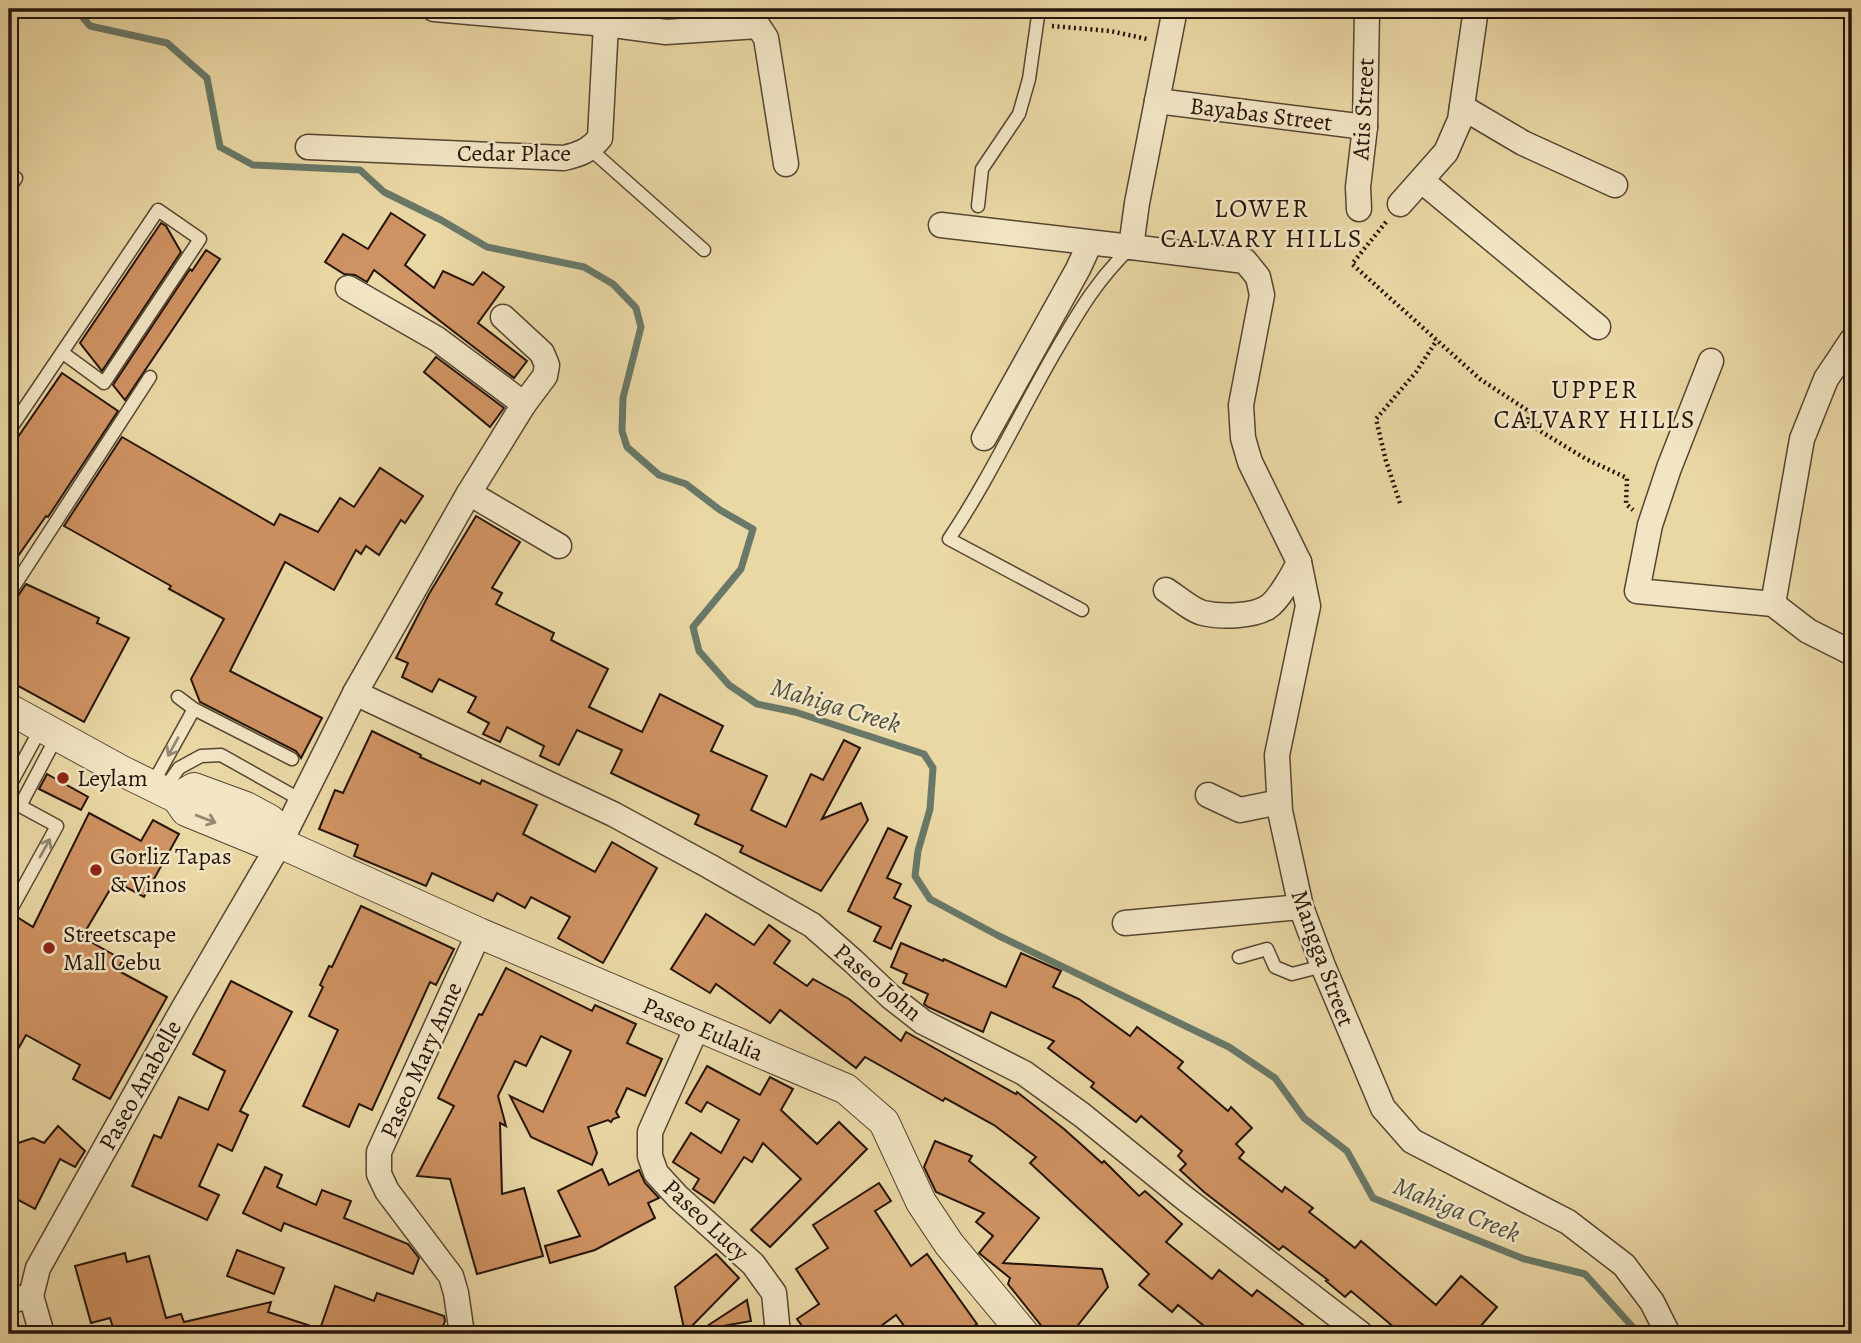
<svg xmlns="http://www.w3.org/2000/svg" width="1861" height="1343" viewBox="0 0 1861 1343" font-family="Alegreya,serif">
<rect width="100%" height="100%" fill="#e9d7a4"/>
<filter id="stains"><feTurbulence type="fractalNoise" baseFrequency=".00286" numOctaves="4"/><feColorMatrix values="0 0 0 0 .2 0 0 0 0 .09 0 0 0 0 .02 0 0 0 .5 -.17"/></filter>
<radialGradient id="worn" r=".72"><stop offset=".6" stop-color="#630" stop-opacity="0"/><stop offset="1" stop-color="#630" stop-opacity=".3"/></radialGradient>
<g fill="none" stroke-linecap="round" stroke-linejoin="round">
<!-- stream -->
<polyline stroke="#697868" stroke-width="7" points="76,9 90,26 167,43 207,78 220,147 253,165 360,170 384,192 441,220 487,247 584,267 613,284 636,308 641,327 623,398 622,431 627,447 659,475 686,484 720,510 753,529 741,569 693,627 699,651 729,685 757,704 795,712 924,754 933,768 930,809 918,851 915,876 930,899 997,935 1229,1047 1275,1078 1304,1118 1347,1151 1373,1198 1524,1259 1585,1274 1639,1334"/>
</g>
<!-- building -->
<g fill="#cf9262" stroke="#25140c" stroke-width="2">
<polygon points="391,213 425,235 405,265 434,288 443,271 473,285 483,272 504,287 478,323 527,361 514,378 374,270 367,282 355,275 344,274 325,262 343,234 368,249"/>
<polygon points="161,223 166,226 181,252 102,371 80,343"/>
<polygon points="206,250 220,259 125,400 113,385 190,269 192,271"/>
<polygon points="436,357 504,408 490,427 424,372"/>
<polygon points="62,373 118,411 48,517 46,516 9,569 9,450"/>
<polygon points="122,437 274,525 280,514 318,532 340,498 354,507 380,468 423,496 405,523 401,520 379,555 366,546 361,554 356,550 334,590 285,562 230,671 322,718 301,758 296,751 200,702 191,679 224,619 169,589 171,586 64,526"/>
<polygon points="476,516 520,542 492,588 502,593 496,604 554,633 551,640 608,669 589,707 642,732 660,694 723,726 711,751 767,776 751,810 786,827 811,774 823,780 844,740 860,748 822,819 861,803 868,820 821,891 740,852 743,846 695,824 699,815 611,773 622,750 577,730 559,765 540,756 544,746 507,727 500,742 483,734 489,723 468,712 476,697 439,679 432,692 402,677 408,663 396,658 429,594"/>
<polygon points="26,584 99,618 97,623 129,638 84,722 9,681 9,603 16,599"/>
<polygon points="372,731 421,755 420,757 480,784 482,780 537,805 523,834 595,872 612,842 657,868 603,963 558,938 570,917 531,897 525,908 497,893 493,901 432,873 426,886 354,856 358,845 319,829 335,790 343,793"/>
<polygon points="47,774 88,797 81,810 39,789"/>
<polygon points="89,813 141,841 153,820 179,834 144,897 115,881 82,937 123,960 117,970 167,997 110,1099 73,1079 80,1065 26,1035 9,1065 9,926 17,917 33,927"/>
<polygon points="888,828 907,837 887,878 901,884 894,898 911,906 891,949 874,941 881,927 848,911"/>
<polygon points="361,906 454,949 436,985 430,982 372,1110 359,1104 349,1127 303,1106 338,1030 309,1016 323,987 320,985 329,966 332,967"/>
<polygon points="706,914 754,945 769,925 790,941 774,963 807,986 813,979 849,999 901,1041 906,1032 1016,1094 1017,1092 1064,1129 1102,1163 1104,1161 1139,1196 1145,1191 1182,1224 1166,1242 1212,1279 1219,1270 1252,1296 1257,1290 1315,1334 1214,1334 1178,1305 1172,1312 1139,1285 1149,1274 1030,1163 1036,1157 994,1125 945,1098 943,1101 865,1057 856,1068 780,1010 770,1023 716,984 710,993 671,969"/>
<polygon points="901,943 943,961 944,959 1006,987 1021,953 1061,971 1053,987 1079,999 1130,1036 1137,1027 1183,1062 1178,1068 1228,1111 1231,1107 1252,1128 1236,1144 1244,1152 1239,1158 1282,1192 1285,1187 1313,1208 1309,1212 1355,1248 1361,1241 1436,1305 1461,1276 1497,1307 1474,1334 1402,1334 1351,1291 1345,1297 1326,1281 1328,1280 1283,1246 1279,1250 1204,1192 1180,1170 1186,1164 1178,1156 1182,1151 1141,1116 1136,1122 1091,1087 1094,1083 1048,1048 1054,1041 991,1012 983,1032 928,1007 924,1004 928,994 903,983 907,974 891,967"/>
<polygon points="506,968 592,1011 595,1005 636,1024 627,1043 662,1059 645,1096 627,1088 616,1112 619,1117 613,1119 611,1122 608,1120 588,1127 597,1153 592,1165 531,1137 510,1096 543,1112 571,1051 541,1036 526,1066 515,1061 498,1096 506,1126 500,1123 502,1194 524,1188 543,1256 477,1274 450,1179 417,1176 454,1106 438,1098 479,1014 482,1015"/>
<polygon points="231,981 292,1012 240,1111 248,1115 232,1151 218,1144 199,1186 219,1195 207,1220 132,1186 154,1135 161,1138 179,1097 208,1110 225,1071 193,1054"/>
<polygon points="707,1066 760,1095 770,1077 793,1089 781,1110 817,1144 839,1122 867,1149 770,1247 751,1230 801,1179 763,1143 752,1162 744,1157 714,1203 693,1189 699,1179 673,1162 691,1133 721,1153 739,1120 707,1102 701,1112 686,1103"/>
<polygon points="58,1126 85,1151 75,1167 60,1159 35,1209 9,1195 9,1146 33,1138 44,1143"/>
<polygon points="935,1141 972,1156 969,1161 1039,1218 1003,1263 1102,1269 1108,1287 1071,1334 1048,1334 1008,1284 1010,1278 979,1253 993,1236 976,1222 984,1213 936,1192 924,1167"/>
<polygon points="265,1167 282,1175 277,1187 316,1205 322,1190 351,1201 344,1218 408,1244 419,1258 413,1274 284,1223 281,1231 243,1213"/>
<polygon points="602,1169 609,1185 639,1170 645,1183 659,1198 648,1203 655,1218 595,1250 550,1263 545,1246 580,1236 558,1191"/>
<polygon points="879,1183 891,1201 875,1211 911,1266 927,1254 977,1324 963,1334 910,1334 896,1315 870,1334 808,1334 797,1319 819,1304 796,1269 828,1248 813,1225"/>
<polygon points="237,1250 284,1268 274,1294 227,1276"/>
<polygon points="125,1253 127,1262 149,1256 166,1318 181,1314 184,1322 271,1302 268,1312 320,1329 335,1286 374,1301 377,1293 444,1316 445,1321 440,1334 115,1334 110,1318 91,1323 75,1266"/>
<polygon points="716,1254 739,1278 685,1333 675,1287"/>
<polygon points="747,1300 751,1321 701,1330"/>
</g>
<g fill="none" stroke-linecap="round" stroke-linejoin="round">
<!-- service casing -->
<g stroke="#564532" stroke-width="15">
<g id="service">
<polyline points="590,149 704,250"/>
<polyline points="9,189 16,178"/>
<polyline points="978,206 982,169 1019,114 1029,79 1039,9"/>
<polyline points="9,431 158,210 200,239 104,383 63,353"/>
<polyline points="9,594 150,377"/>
<path d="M 1082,610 L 949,539 C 990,478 1021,410 1058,347 C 1081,308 1098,279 1131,247"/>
<polyline points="178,697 194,709 292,759"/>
<polyline points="152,785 194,709"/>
<polyline points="9,787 41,728"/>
<polyline points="163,791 179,768 201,756 221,755 301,800"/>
<polyline points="9,800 57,826 9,913"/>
<polyline points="20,806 57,736"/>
<polyline points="1239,957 1267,949 1275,967 1292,974 1323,966"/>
</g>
</g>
<!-- minor casing -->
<g stroke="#564532" stroke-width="27">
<g id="minor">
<polyline points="434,9 606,24 666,32 758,26 766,38 786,164"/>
<polyline points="1175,9 1137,203 1131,247 1245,261 1258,277 1262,295 1241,405 1243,438 1250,462 1299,562 1308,606 1277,755 1280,811 1301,907 1323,966 1383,1108 1412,1141 1568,1222 1624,1265 1652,1302 1668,1334"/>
<polyline points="1157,101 1365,127"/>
<polyline points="1462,107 1523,143 1615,185"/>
<path d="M 308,147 L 564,158 C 580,154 589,151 600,138 L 606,24"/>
<polyline points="1422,181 1598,327"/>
<polyline points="1400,204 1446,152 1460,120 1476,9"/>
<polyline points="1359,209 1358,187 1365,127 1367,9"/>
<polyline points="941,225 1131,247"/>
<polyline points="348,288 437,339 524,404"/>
<polyline points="1711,361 1669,468 1650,525 1637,591 1773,604 1808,631 1852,653"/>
<polyline points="984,438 1078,269 1090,243"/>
<polyline points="469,493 559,546"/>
<path d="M 1166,590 C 1177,597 1191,610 1203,613 C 1220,617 1253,617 1268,607 C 1278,601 1294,573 1299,562"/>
<polyline points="1773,604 1802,439 1826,379 1852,340"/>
<polyline points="355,693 613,814 709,866 812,925 853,961 891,997 923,1022 1024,1073 1082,1115 1183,1197 1361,1334"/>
<polyline points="1208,795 1240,810 1279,802"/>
<polyline points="1125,923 1301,907"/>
<polyline points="697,1027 650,1132 650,1156 656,1173 678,1197 753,1264 774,1293 778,1334"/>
<polyline points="9,1301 31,1296"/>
<polyline points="42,1334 31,1296 38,1268 183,1009 280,843 355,693 469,493 524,404 545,376 547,365 542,353 503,317"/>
<polyline points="462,1334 456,1293 451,1276 387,1191 379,1174 379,1152 479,933"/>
</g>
</g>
<!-- tertiary casing -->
<g stroke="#564532" stroke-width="32">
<g id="tertiary">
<polyline points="9,709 120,770 177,798 186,811 259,841 280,843 479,933 846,1089 884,1122 921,1202 949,1244 1024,1334"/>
<polyline points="177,798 194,788 246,807 270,820 280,843"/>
</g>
</g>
<!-- path -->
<g stroke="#25140c" stroke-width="4.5" stroke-dasharray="2 3.5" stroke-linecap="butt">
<polyline points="1052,26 1110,31 1147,39"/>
<polyline points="1386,222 1352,264 1480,379 1530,412 1527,423 1586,459 1627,478 1626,504 1633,510"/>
<polyline points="1400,503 1386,461 1376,419 1416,372 1437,340"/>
</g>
<!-- service -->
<use href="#service" stroke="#f1e5c4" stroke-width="12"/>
<!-- minor -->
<use href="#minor" stroke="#f1e5c4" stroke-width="24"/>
<!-- tertiary -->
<use href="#tertiary" stroke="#f1e5c4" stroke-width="30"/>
</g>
<!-- one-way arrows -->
<defs><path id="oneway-shaft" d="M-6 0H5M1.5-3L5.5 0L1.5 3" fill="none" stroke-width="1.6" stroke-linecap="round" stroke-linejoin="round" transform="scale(1.75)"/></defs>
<g stroke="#958771">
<use href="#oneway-shaft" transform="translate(173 747) rotate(119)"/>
<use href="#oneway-shaft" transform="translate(206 819) rotate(21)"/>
<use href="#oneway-shaft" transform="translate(45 848) rotate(-61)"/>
</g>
<!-- markers -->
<g fill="#8f2418" stroke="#f1e5c4" stroke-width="2.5">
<circle cx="63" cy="778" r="7"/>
<circle cx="96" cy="870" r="7"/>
<circle cx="49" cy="948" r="7"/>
</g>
<g text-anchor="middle" stroke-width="5" stroke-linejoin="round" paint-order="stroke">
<!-- street labels -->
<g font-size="24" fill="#25140c" stroke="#f1e5c4">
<text transform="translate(1363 109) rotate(-87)" y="8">Atis Street</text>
<text transform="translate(1261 114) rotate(7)" y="8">Bayabas Street</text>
<text x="514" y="161">Cedar Place</text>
<text transform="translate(1323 958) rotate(70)" y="8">Mangga Street</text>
<text transform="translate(878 982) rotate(40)" y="8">Paseo John</text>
<text transform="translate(703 1029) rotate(23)" y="8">Paseo Eulalia</text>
<text transform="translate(421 1060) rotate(-66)" y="8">Paseo Mary Anne</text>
<text transform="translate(140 1085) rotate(-61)" y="8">Paseo Anabelle</text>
<text transform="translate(706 1220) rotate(43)" y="8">Paseo Lucy</text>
</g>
<!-- poi labels -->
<g font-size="24" fill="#25140c" stroke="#f1e5c4" text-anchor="start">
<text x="77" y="786">Leylam</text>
<text x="110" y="864">Gorliz Tapas<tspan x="110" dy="28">&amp; Vinos</tspan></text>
<text x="63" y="942">Streetscape<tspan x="63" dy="28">Mall Cebu</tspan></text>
</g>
<!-- neighbourhood labels -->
<g font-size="26" letter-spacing="2" fill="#25140c" stroke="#f1e5c4">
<text x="1262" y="217">LOWER<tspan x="1262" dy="30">CALVARY HILLS</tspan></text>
<text x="1595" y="398">UPPER<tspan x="1595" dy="30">CALVARY HILLS</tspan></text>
</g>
<!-- water labels -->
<g font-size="26" font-style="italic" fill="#4d4e42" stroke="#f1e5c4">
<text transform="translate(836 705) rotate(17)" y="9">Mahiga Creek</text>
<text transform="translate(1457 1209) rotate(22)" y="9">Mahiga Creek</text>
</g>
</g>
<!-- margin -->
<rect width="1861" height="1343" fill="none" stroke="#e9d7a4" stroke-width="35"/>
<rect x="10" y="10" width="1840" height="1322" fill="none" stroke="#25140c" stroke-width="3.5"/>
<rect x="18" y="18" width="1826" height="1308" fill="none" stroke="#25140c" stroke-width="2"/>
<rect width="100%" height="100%" filter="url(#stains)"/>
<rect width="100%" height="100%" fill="url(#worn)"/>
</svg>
